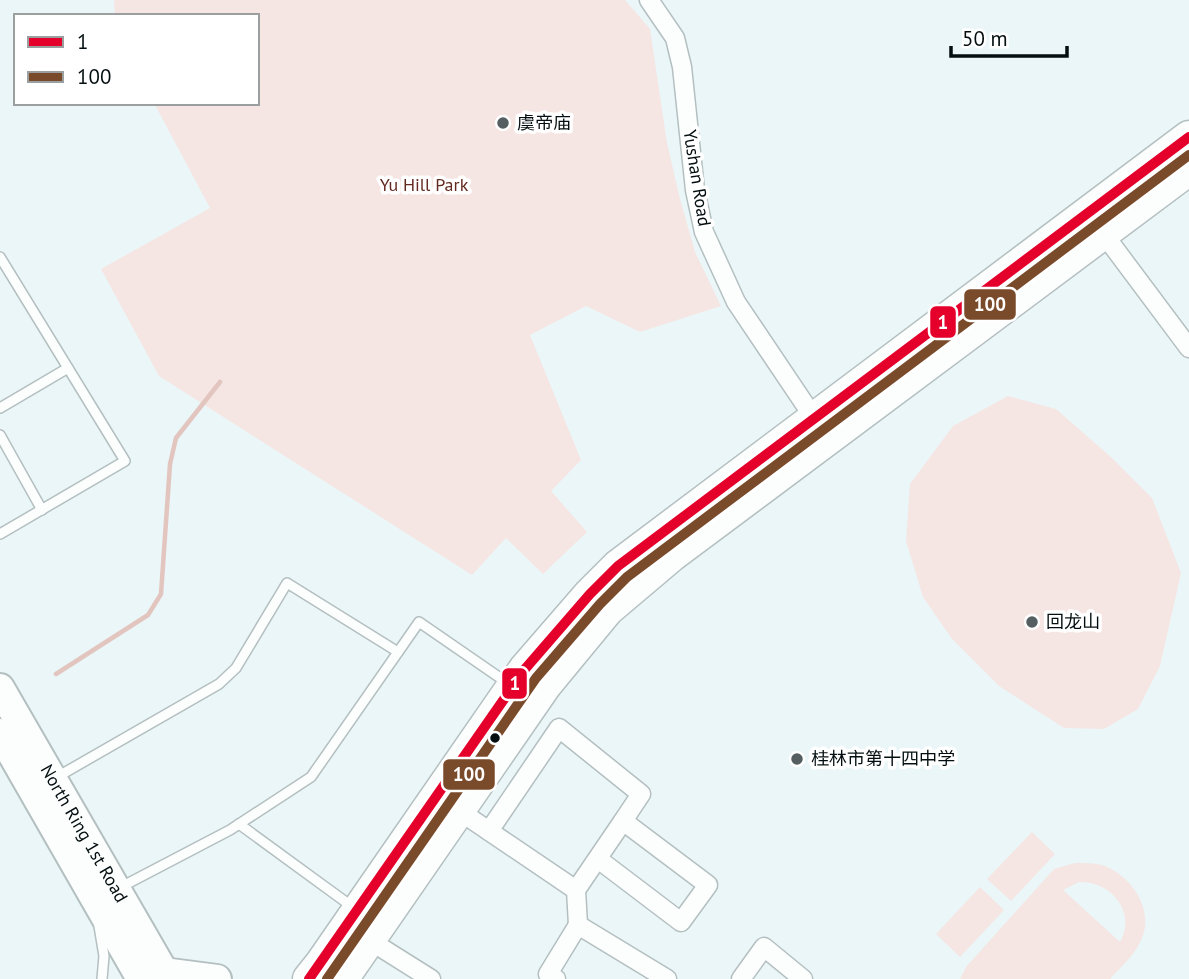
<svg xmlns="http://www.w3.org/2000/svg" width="1189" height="979" viewBox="0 0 1189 979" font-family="'PT Sans','Noto Sans SC',sans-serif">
<rect width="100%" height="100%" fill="#ebf6f8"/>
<!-- green -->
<g fill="#f5e6e3" fill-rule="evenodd">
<polygon points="114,0 625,0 650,29 667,143 680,199 695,252 721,306 640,332 586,306 530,335 581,460 551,491 587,532 543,574 506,538 472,575 159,376 101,269 210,208 154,103 257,103 257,16 115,16"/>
<polygon points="1008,396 1056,409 1112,458 1152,498 1181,573 1160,666 1138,709 1104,729 1064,728 999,686 952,639 923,597 906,541 910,484 953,426"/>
<polygon points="1032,832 1055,854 1011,901 987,879"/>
<path d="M 1075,863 C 1084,863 1094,863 1102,865 C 1129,874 1153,906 1143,935 C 1137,953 1123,965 1110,979 L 960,979 L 966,967 L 1054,869 ZM 1079,882 C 1111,881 1137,912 1120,942 L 1063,890 Z"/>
<polygon points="980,887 1004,910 960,957 936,934"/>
</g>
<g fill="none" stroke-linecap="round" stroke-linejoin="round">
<!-- stream -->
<polyline stroke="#e3c5bf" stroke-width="4.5" points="56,674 148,615 161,594 170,464 176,438 220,382"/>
<!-- lane casing -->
<g stroke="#b4bfc0" stroke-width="12">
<g id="lane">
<polyline points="0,257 125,461 0,534"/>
<polyline points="0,408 68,368"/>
<polyline points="0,435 42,510"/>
<polyline points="57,777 219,684 236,668 287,583 398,652"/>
<polyline points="239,824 354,908"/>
<polyline points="121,887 230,830 311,777 419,622 509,684"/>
<polyline points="99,926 104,956 102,979"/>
</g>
</g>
<!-- street casing -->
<g stroke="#b4bfc0" stroke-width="21">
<g id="street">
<polyline points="649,0 675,38 682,67 695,190 704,232 736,302 814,418"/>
<polyline points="1103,233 1189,348"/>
<polyline points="458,810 576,890 578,925"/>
<polyline points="489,831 559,728 641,794 623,821"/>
<polyline points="576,890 623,821 708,885 681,922 598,859"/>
<polyline points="369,940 431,979"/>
<polyline points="556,979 548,974 578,925 667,979"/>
<polyline points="741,979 764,947 803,979"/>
</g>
</g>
<!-- primary casing -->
<g stroke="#b4bfc0" stroke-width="32">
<g id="primary">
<path id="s1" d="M 0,688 L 168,979"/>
<polyline points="0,733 141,979"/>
<polyline points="163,972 217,979"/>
</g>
</g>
<!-- highway casing -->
<g stroke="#b4bfc0" stroke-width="35">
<g id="highway">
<polyline points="309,979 321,964 525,669 590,594 618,566 1189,137"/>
<polyline points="342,979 546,684 607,610 672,555 1189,169"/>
</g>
</g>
<!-- lane -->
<use href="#lane" stroke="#fcfefe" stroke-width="9"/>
<!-- street -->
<use href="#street" stroke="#fcfefe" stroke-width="18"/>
<!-- primary -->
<use href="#primary" stroke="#fcfefe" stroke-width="28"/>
<!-- highway -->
<use href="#highway" stroke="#fcfefe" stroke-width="32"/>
<!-- bus-1 casing -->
<g stroke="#fff" stroke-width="16">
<polyline id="bus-1" points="309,979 525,669 590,594 618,566 1189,137"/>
</g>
<!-- bus-2 casing -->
<g stroke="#fff" stroke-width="16">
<polyline id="bus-2" points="327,979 536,678 600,604 627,577 1189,155"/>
</g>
<!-- bus-1 -->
<use href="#bus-1" stroke="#e4002b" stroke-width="10"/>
<!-- bus-2 -->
<use href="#bus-2" stroke="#7a4b2a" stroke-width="10"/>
</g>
<!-- markers -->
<g fill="#555f61" stroke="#fff" stroke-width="2.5">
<circle cx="503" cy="123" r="7"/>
<circle cx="1032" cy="622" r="7"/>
<circle cx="797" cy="759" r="7"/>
</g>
<circle fill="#040e10" stroke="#fff" stroke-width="2.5" cx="495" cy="738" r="6"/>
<g text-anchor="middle" stroke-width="7" stroke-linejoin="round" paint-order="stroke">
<!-- poi labels -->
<g font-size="18" fill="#040e10" stroke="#fff" text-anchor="start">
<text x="517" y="129">虞帝庙</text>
<text x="1046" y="628">回龙山</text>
<text x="811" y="765">桂林市第十四中学</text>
</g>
<!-- street labels -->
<g font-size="18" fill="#040e10" stroke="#fff">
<text transform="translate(697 178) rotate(81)" y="6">Yushan Road</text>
<text dy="6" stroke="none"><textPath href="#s1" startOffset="168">North Ring 1st Road</textPath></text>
</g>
<!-- park labels -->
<g font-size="18" fill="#642a1f" stroke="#fff">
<text x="424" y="191">Yu Hill Park</text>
</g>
</g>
<g stroke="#fff" stroke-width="2.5">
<rect x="963" y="288" width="54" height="33" rx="7" fill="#7a4b2a"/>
<rect x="929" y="305" width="28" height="34" rx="7" fill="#e4002b"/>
<rect x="501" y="667" width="27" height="33" rx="7" fill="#e4002b"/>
<rect x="442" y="758" width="54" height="33" rx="7" fill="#7a4b2a"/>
</g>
<g font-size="19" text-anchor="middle" font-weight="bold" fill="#fff">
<text x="990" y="311">100</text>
<text x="943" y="329">1</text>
<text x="515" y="690">1</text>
<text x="469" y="781">100</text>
</g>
<!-- legend -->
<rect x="14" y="14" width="245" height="91" fill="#ffffff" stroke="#9b9f9f" stroke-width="2"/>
<rect x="28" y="37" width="35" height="10" fill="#e4002b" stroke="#9b9f9f" stroke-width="2"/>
<text x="77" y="49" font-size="21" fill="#040e10">1</text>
<rect x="28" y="72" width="35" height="10" fill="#7a4b2a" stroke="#9b9f9f" stroke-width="2"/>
<text x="77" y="84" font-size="21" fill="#040e10">100</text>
<!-- scale -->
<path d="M951 46v10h116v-10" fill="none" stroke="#040e10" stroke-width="3.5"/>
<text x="962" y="46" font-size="21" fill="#040e10" stroke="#ffffff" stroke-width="5" paint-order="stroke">50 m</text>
</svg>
